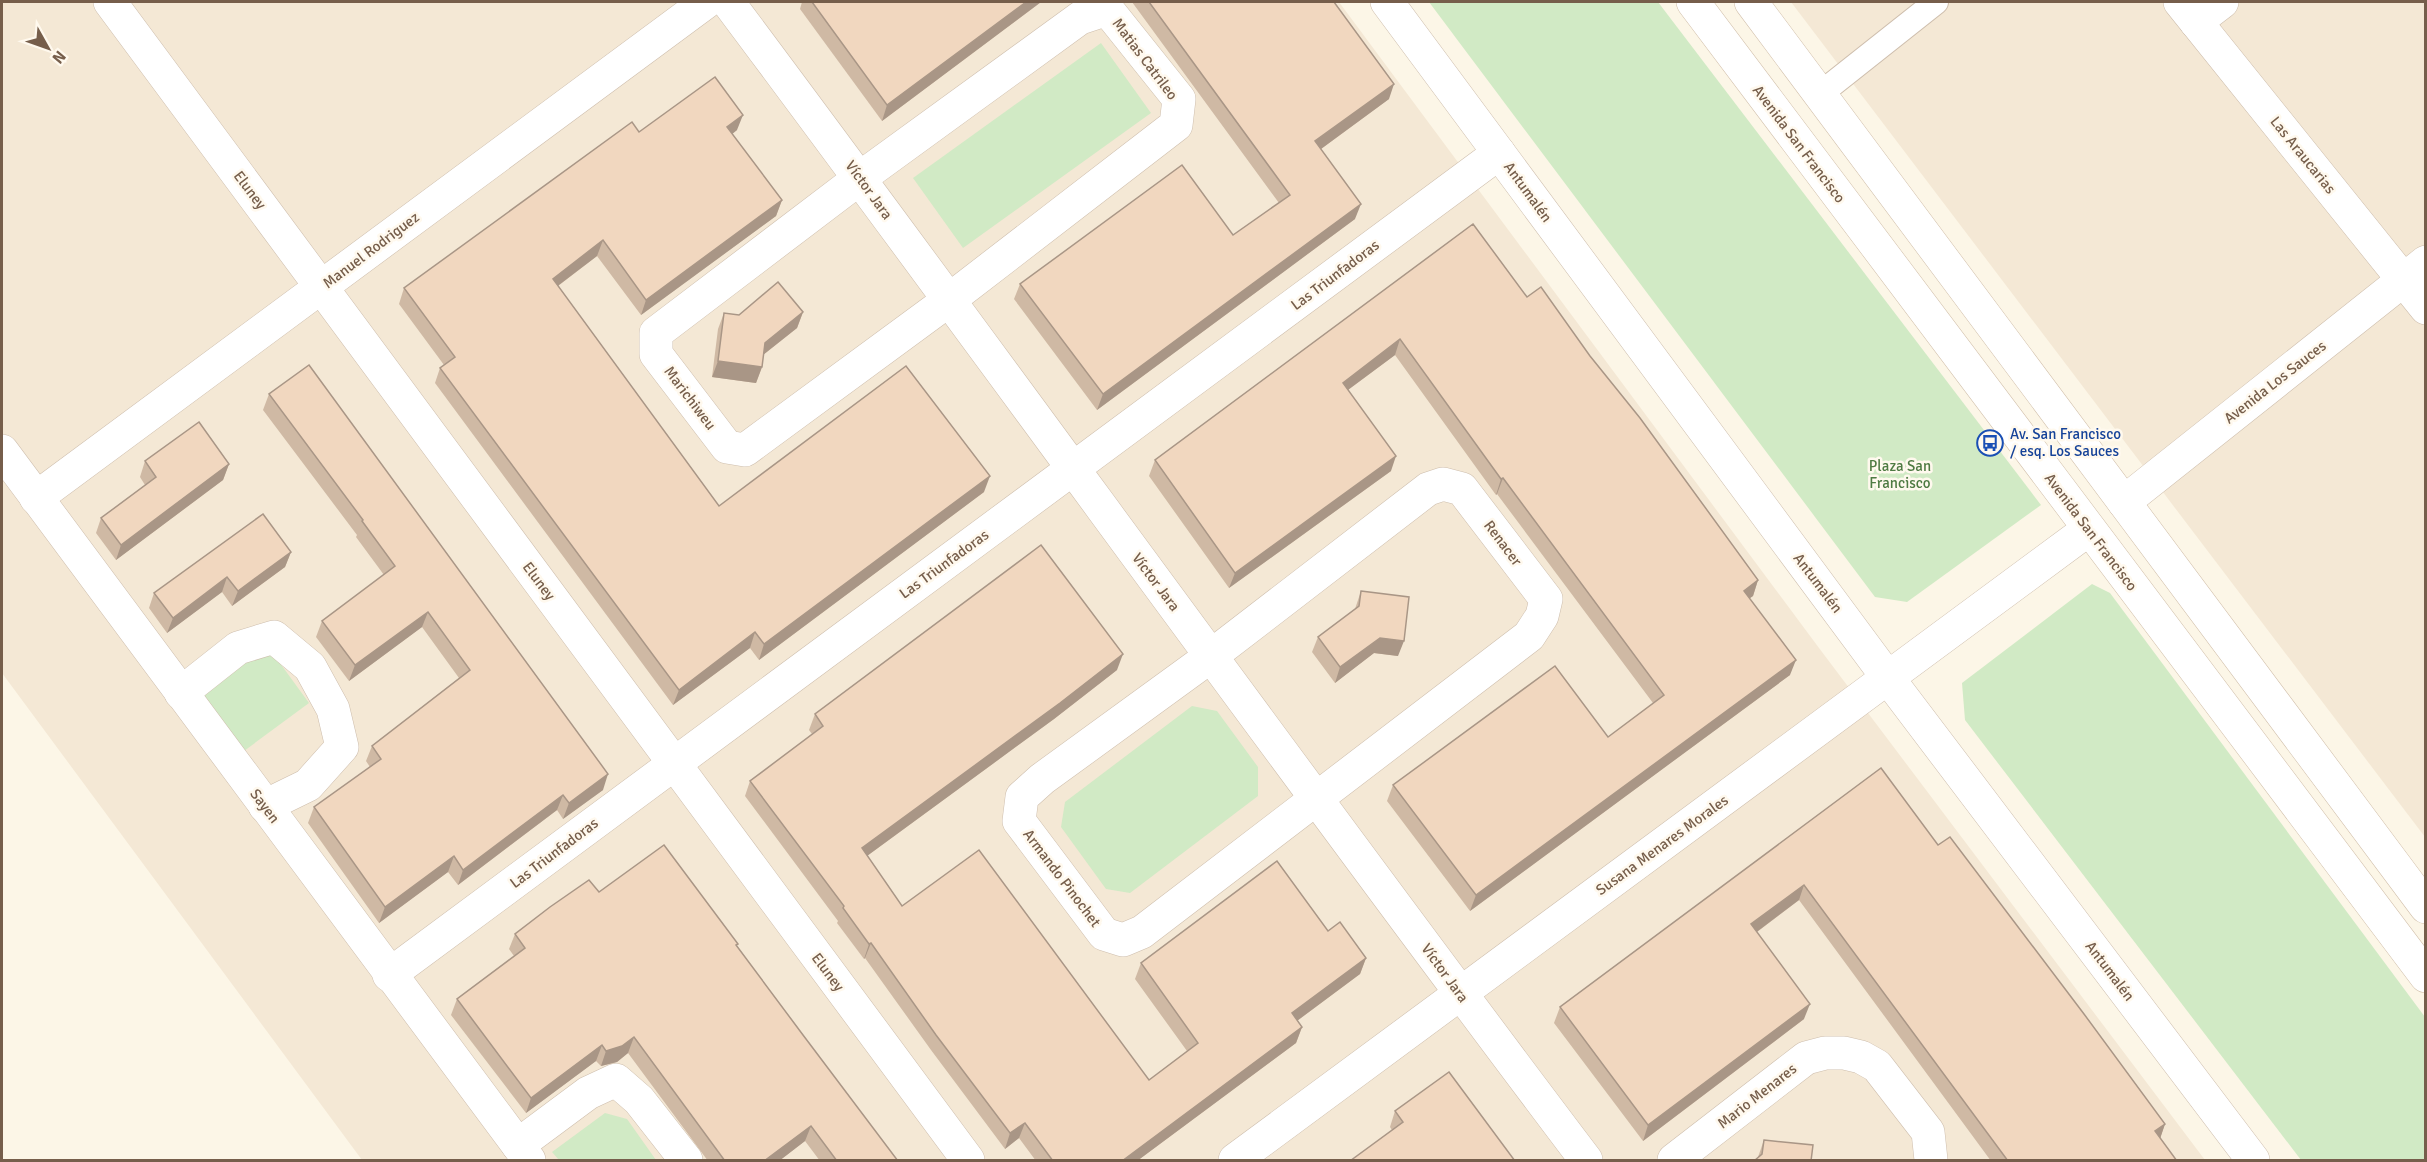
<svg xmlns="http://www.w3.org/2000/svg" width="2427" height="1162" viewBox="0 0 2427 1162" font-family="Signika,sans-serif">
<rect width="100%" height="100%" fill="#fcf6e7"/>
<!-- residential -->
<g fill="#f4e8d5">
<polygon points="2,2 1339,2 1819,648 2205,1160 362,1160 2,673"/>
<polygon points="1791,2 2425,2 2425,837 2172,504"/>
</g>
<!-- green -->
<g fill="#d1eac5">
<polygon points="1429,2 1658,2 2041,505 1907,602 1875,597"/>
<polygon points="1101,43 1151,113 963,248 913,178"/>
<polygon points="2092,584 2110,593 2425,1017 2425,1160 2301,1160 1965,720 1962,683"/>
<polygon points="258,633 309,703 244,751 193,683"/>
<polygon points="1192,706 1217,711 1258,767 1258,796 1130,893 1106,889 1061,827 1065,802"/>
<polygon points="605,1113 627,1119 656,1160 559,1160 552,1152"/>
</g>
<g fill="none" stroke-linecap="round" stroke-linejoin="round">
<!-- service casing -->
<g stroke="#cebead" stroke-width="26">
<polyline id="service" points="1820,94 1936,2"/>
</g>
<!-- minor casing -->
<g stroke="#cebead" stroke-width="34">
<g id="minor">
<polyline points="110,2 968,1160"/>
<path d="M 728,2 C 1016,387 1296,777 1586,1160"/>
<polyline points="1387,2 1888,678 2253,1160"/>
<polyline points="2180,2 2426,308"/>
<polygon points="1107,9 1179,99 1176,125 949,300 745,450 727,447 656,354 656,333 860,178 1080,18"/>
<polyline points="2196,22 2222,2"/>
<polyline points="2,451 529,1160"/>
<polygon points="1443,484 1462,489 1546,599 1542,616 1529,636 1142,932 1123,940 1104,934 1019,821 1022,797 1042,779 1211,656 1428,489"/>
<polyline points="36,498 706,2"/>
<polyline points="181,693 238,648 274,637 310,667 333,709 342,747 308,785 265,806"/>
<polyline points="389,975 1499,153"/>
<polyline points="518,1145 588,1093 616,1080 639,1100 686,1160"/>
<polyline points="1235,1160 2089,529"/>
<polyline points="1674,1160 1806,1058 1825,1053 1844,1053 1861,1057 1877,1066 1928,1132 1931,1160"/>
</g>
</g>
<!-- tertiary casing -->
<g stroke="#cebead" stroke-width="34">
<polyline id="tertiary" points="2124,502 2426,262"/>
</g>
<!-- secondary casing -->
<g stroke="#d1bfaa" stroke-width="34">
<g id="secondary">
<polyline points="1693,2 2426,976"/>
<polyline points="1751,2 2426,907"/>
</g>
</g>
<!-- service -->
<use href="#service" stroke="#fff" stroke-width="24"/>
<!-- minor -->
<use href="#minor" stroke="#fff" stroke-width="33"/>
<!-- tertiary -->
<use href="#tertiary" stroke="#fff" stroke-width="33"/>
<!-- secondary -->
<use href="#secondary" stroke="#fff" stroke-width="33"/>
</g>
<!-- wall -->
<g fill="#cfb9a4">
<polygon points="802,2 1041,2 882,121 800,9"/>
<polygon points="1132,2 1334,2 1389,99 1321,149 1355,219 1097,410 1014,299 1020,284 1233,235 1279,203"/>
<polygon points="737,130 732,134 782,200 776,216 641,315 597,256 558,286 719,506 984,492 759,660 750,648 673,705 435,383 440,368 444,365 399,304 404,288 639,132"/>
<polygon points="1473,224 1527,297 1590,356 1758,580 1753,596 1749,598 1790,675 1470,911 1387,801 1393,785 1608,737 1653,703 1497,494 1496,495 1395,355 1348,390 1391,471 1229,588 1149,476 1155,460"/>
<polygon points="803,312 797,328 763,355 762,367 756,383 712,377 718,329 724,313 739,315"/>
<polygon points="269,394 603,790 563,819 557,810 458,885 448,872 379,923 308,823 314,807 370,767 366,761 372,746 459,678 422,627 349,681 316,637 322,621 384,575 356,537 357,535 263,410"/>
<polygon points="145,461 229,464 223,480 116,560 96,533 101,518 145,485 140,477"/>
<polygon points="291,552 285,567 232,606 222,592 167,633 149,608 154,593"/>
<polygon points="1361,591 1398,656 1374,653 1335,683 1312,652 1318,637 1355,609"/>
<polygon points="1117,670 1054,719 867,856 902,906 1149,1080 1187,1051 1135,979 1141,963 1328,931 1366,958 1360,974 1297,1021 1302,1027 1296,1043 1137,1161 1036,1161 1019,1138 1005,1149 931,1050 865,958 864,959 837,923 838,921 745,796 750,781 812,734 809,730 815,714"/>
<polygon points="1881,768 1938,845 2165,1124 2160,1138 2177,1161 1991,1161 1799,900 1757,932 1804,1019 1643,1141 1554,1023 1560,1007"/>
<polygon points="599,892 737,946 803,1035 898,1161 820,1161 805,1141 779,1161 708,1161 628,1053 617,1062 601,1066 596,1061 526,1113 451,1015 457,999 514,956 509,949 515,934"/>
<polygon points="1395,1111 1515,1161 1392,1130 1390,1127"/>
<polygon points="1764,1140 1811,1161 1758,1157"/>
</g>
<!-- shaded-wall -->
<g fill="#a99686">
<polygon points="1026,2 1041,2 882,121 887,105"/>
<polygon points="1394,84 1389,99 1310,157 1315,141"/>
<polygon points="743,115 737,130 721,143 727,127"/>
<polygon points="782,200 776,216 641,315 646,300"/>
<polygon points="1361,204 1355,219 1097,410 1103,394"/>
<polygon points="603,240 597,256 547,294 553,279"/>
<polygon points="803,312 797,328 759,358 765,343"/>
<polygon points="1400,339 1395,355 1337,398 1343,383"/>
<polygon points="718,361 762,367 756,383 712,377"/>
<polygon points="1396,456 1391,471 1229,588 1235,573"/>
<polygon points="229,464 223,480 116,560 121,545"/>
<polygon points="990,476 984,492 759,660 764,644"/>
<polygon points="1503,478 1497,494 1496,495 1501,479"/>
<polygon points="291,552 285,567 232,606 238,591"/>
<polygon points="227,577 222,592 167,633 173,618"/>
<polygon points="1758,580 1753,596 1738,607 1744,591"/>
<polygon points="428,612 422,627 349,681 355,665"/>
<polygon points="755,632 750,648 673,705 679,690"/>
<polygon points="1380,638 1404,641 1398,656 1374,653 1335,683 1340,667"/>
<polygon points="1123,654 1117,670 1054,719 856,864 862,848"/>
<polygon points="1796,660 1790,675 1470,911 1476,895"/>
<polygon points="608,774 603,790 563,819 569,803"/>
<polygon points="563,795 557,810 458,885 463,870"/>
<polygon points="454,856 448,872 379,923 385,907"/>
<polygon points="1804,885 1799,900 1746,940 1751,924"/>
<polygon points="871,943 865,958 864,959 869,944"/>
<polygon points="1366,958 1360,974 1286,1029 1292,1013"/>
<polygon points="1810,1004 1804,1019 1643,1141 1648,1125"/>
<polygon points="1302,1027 1296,1043 1137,1161 1122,1161"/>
<polygon points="634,1037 628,1053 617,1062 601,1066 606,1051"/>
<polygon points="602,1045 596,1061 526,1113 531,1098"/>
<polygon points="1025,1123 1019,1138 1005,1149 1010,1133"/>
<polygon points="2165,1124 2160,1139 2155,1131"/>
<polygon points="811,1126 805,1141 779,1161 764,1161"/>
</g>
<!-- building -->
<g fill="#f1d7bf" stroke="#a99686" stroke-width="1.5">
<polygon points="812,2 1026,2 887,105"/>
<polygon points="1149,2 1334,2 1394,84 1315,141 1361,204 1103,394 1020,284 1182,165 1233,235 1290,195"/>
<polygon points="715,77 743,115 727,127 782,200 646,300 603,240 553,279 719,506 906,366 990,476 764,644 755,632 679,690 440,368 455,357 404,288 632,122 639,132"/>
<polygon points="1473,224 1527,297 1541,287 1590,356 1640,418 1758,580 1744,591 1796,660 1476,895 1393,785 1555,666 1608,737 1664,695 1503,478 1501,479 1400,339 1343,383 1396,456 1235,573 1155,460"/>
<polygon points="778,282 803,312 765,343 762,367 718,361 724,313 739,315"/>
<polygon points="309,365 608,774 569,803 563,795 463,870 454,856 385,907 314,807 381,759 372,746 470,670 428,612 355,665 322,621 395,566 362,521 363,520 269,394"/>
<polygon points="199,422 229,464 121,545 101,518 156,477 145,461"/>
<polygon points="263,514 291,552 238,591 227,577 173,618 154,593"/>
<polygon points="1041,545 1123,654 1060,703 862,848 902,906 979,850 1149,1080 1198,1043 1141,963 1277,861 1328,931 1340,922 1366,958 1292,1013 1302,1027 1122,1161 1053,1161 1025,1123 1010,1133 936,1035 871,943 869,944 843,908 844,906 750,781 823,726 815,714"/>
<polygon points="1361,591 1409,597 1404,641 1380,638 1340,667 1318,637 1359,606"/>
<polygon points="1881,768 1938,845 1950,837 2084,1014 2165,1124 2155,1131 2177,1161 2008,1161 1804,885 1751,924 1810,1004 1648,1125 1560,1007"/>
<polygon points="664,845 738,944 736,945 803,1035 898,1161 837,1161 811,1126 764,1161 725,1161 634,1037 622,1046 606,1051 602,1045 531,1098 457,999 525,948 515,934 550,907 589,880 599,892"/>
<polygon points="1449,1072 1515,1161 1350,1161 1403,1122 1395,1111"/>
<polygon points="1764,1140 1813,1145 1811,1161 1754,1161 1762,1154"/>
</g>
<!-- icons -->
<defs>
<g id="bus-ring" transform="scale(1.35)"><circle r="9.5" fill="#fff9ee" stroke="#1a4fb4" stroke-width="1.5"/><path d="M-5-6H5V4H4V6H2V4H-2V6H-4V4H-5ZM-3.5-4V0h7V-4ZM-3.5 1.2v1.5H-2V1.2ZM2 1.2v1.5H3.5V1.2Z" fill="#1a4fb4"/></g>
</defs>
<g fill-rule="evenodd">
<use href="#bus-ring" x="1990" y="443"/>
</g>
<g text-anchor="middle" stroke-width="5" stroke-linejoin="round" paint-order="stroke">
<!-- street labels -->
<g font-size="15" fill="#765e4b" stroke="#fff9ee">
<text transform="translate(1145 59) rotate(53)" y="5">Matias Catrileo</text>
<text transform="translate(1799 144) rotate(53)" y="5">Avenida San Francisco</text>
<text transform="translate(2303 155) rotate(51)" y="5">Las Araucarias</text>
<text transform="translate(250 190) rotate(53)" y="5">Eluney</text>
<text transform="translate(869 190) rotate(54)" y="5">Víctor Jara</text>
<text transform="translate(1528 192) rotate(54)" y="5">Antumalén</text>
<text transform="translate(371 250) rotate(-37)" y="5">Manuel Rodriguez</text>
<text transform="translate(1335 275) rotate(-37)" y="5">Las Triunfadoras</text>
<text transform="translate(2275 382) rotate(-38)" y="5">Avenida Los Sauces</text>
<text transform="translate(690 398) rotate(53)" y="5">Marichiweu</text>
<text transform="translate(2091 532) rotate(53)" y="5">Avenida San Francisco</text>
<text transform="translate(1503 543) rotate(53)" y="5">Renacer</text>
<text transform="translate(944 564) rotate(-36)" y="5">Las Triunfadoras</text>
<text transform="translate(539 581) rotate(53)" y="5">Eluney</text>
<text transform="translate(1156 582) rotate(53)" y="5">Víctor Jara</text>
<text transform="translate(1818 583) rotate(53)" y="5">Antumalén</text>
<text transform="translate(265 806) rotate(53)" y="5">Sayen</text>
<text transform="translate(1662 845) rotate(-36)" y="5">Susana Menares Morales</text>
<text transform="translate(554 853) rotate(-37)" y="5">Las Triunfadoras</text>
<text transform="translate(1062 878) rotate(53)" y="5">Armando Pinochet</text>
<text transform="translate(2110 971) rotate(53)" y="5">Antumalén</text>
<text transform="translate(828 972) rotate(53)" y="5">Eluney</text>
<text transform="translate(1445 973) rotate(54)" y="5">Víctor Jara</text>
<text transform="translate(1757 1096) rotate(-38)" y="5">Mario Menares</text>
</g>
<!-- transit labels -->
<g font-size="15" fill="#164399" stroke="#fff9ee" text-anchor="start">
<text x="2010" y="439">Av. San Francisco<tspan x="2010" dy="17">/ esq. Los Sauces</tspan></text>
</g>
<!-- park labels -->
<g font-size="15" fill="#4f7b43" stroke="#fff9ee">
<text x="1900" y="471">Plaza San<tspan x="1900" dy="17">Francisco</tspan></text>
</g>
</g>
<!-- border -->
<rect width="2427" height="1162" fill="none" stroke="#765e4b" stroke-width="6"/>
<!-- north arrow -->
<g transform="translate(48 48) rotate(130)" stroke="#fff9ee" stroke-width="4.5" paint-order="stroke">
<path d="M0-4.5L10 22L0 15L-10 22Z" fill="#765e4b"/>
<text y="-9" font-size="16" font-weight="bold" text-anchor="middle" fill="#765e4b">N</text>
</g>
</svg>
